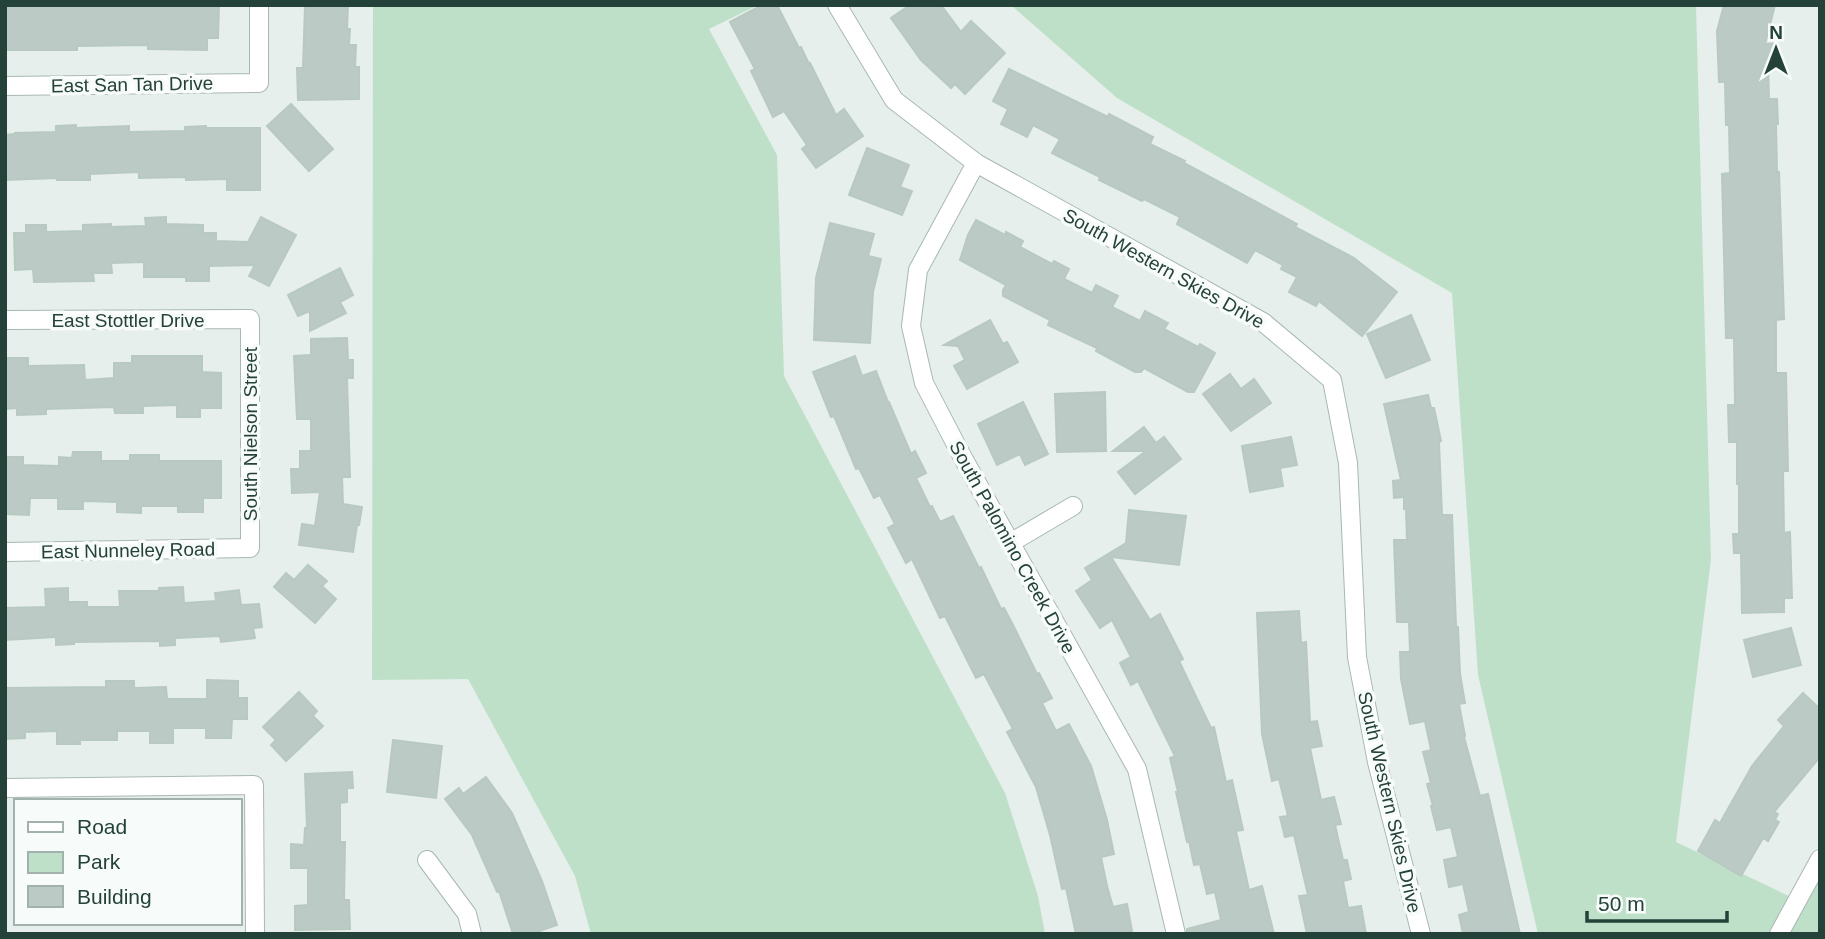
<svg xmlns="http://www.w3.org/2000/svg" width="1825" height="939" viewBox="0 0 1825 939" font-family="Arial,sans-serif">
<rect width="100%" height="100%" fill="#e6efeb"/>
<!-- green -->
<g fill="#bfe0c8">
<polygon points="373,5 758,5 709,29 777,155 784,376 1005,793 1038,896 1045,934 591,934 575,876 468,679 372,680"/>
<polygon points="1011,5 1696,5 1711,559 1676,842 1797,900 1820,859 1820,934 1538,934 1478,675 1452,293 1117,98"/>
</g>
<!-- building -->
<g fill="#bbcac4" stroke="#b8c9c2" stroke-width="2">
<polygon points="5,5 219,5 218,38 207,38 207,50 148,49 148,45 77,46 77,50 5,50"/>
<polygon points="305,5 348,5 347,29 350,29 349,45 356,45 355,67 359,67 359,99 298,100 297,68 303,68"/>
<polygon points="762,5 777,5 799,48 801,47 809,64 810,63 836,115 844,109 863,136 816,168 802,149 807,145 784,111 773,117 751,71 755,69 730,22"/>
<polygon points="910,5 941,5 961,32 971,21 1005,53 965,94 955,84 951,88 921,60 891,18"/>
<polygon points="1724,5 1775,5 1765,44 1776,43 1776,62 1768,63 1769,99 1777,99 1778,124 1776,124 1777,172 1779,172 1784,319 1776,320 1776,373 1786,373 1788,471 1783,471 1784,533 1790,532 1792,598 1784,598 1784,612 1742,613 1741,553 1734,553 1733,534 1739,534 1739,484 1737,484 1737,442 1729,442 1728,405 1735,405 1734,338 1726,338 1722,174 1730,173 1729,125 1726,125 1725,82 1719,82 1717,31"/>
<polygon points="1009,69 1108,117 1109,114 1153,137 1150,144 1185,161 1184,163 1297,224 1295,227 1354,258 1397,292 1362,336 1319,301 1316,306 1289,292 1297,277 1281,269 1283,265 1255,250 1247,263 1177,224 1180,217 1144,199 1142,201 1124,192 1099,180 1100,177 1052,153 1060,139 1033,125 1027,137 1001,124 1008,109 993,101"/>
<polygon points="291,104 333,149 309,171 267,126"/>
<polygon points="76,125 76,128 129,126 129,132 185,131 185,127 206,126 206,128 260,128 260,190 227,190 227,179 186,180 186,177 139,178 139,172 90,174 90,180 57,180 57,178 5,180 5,135 15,134 15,133 56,132 56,126"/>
<polygon points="867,148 909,165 900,187 912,191 902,215 849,195"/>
<polygon points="166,217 166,224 203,225 203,233 216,233 216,241 248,242 261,217 296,235 269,286 249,276 255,265 209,266 209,281 186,281 186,277 144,277 144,262 111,263 112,273 93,273 94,281 34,282 33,269 15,270 14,233 26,233 26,225 46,225 46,232 83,231 83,225 111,224 111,227 146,226 145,218"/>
<polygon points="976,220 1005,235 1006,232 1023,241 1020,247 1052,264 1054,261 1069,269 1064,279 1092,293 1096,285 1118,296 1112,307 1140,321 1145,311 1168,323 1164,329 1198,347 1200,344 1215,353 1194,392 1188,392 1144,368 1141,372 1135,372 1096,351 1097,348 1048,325 1050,320 1003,296 1003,290 1006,285 960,260 968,235"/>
<polygon points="830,223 874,234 868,256 881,259 873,292 870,343 814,340 816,278"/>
<polygon points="340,268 353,295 340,302 346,313 310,331 310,311 298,316 288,295"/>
<polygon points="1411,315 1430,360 1386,378 1367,334"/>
<polygon points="990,320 1003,344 1007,342 1018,362 967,389 954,366 965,360 958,346 944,345"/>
<polygon points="347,338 348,360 353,360 353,378 347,378 350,477 342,477 343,504 362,507 359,525 357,525 353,552 299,545 302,524 315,526 320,492 292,493 291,469 300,469 300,451 311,451 311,419 297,419 294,356 311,355 311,339"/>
<polygon points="132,356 202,356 202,372 221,373 221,408 200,408 200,417 177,417 177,405 143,406 143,413 115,413 114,407 46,409 46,414 17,415 17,408 5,409 5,358 28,358 28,366 84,365 85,380 114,378 114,363 132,363"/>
<polygon points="855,356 862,376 876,371 888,402 889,402 911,454 915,451 926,473 916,478 930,507 932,506 940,522 953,516 979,568 981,567 1001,609 1004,608 1013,625 1037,674 1039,673 1052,698 1042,703 1056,731 1069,724 1091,766 1107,820 1114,854 1101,857 1107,886 1113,907 1127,904 1132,931 1117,934 1076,934 1066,888 1062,889 1050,835 1036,787 1007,732 1013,729 984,674 976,678 945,616 940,618 912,559 906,563 888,528 895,524 880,495 874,498 859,468 856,469 834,416 831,417 813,372"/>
<polygon points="1230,374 1241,389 1254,379 1271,403 1231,431 1203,394"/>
<polygon points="1105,392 1106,451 1057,452 1055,394"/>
<polygon points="1428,395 1431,408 1434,408 1441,441 1439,442 1442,515 1452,515 1456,627 1458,627 1460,674 1465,703 1459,704 1465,736 1464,737 1480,796 1488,794 1520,934 1463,934 1459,915 1469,912 1463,884 1449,887 1444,860 1458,857 1451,827 1437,830 1431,806 1433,806 1427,784 1431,783 1423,752 1431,750 1425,721 1410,724 1401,679 1400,652 1410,652 1409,622 1397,622 1394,540 1407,540 1406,509 1404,509 1404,497 1394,498 1393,481 1401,480 1384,404"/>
<polygon points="1023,402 1048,454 1025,465 1020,454 997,465 978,424"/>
<polygon points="1144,427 1156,443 1164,437 1181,459 1135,494 1118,472 1146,451 1113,451"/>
<polygon points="1291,437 1297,465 1280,468 1283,486 1250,492 1242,446"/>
<polygon points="73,452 101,452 101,461 130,461 130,455 159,455 159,461 221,461 221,498 203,498 203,512 178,512 178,506 141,506 141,513 117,512 117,502 83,501 83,509 58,509 58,498 30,498 29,515 5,514 5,457 23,457 23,465 59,466 59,457 72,458"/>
<polygon points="1129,510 1186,516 1179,565 1111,557 1150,620 1160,614 1183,659 1179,661 1211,728 1214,727 1226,782 1232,780 1243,830 1236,831 1249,890 1262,886 1274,934 1187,934 1187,929 1221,920 1215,892 1207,894 1200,864 1194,865 1189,841 1187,842 1176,792 1178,792 1170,758 1175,756 1138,681 1131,685 1120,663 1131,657 1112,620 1100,628 1076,591 1092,580 1085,568 1126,543"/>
<polygon points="308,565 327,581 322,586 336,599 315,623 274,587 286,573 294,580"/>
<polygon points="183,587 184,603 216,601 215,593 239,590 241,605 259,604 262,627 253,628 255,638 221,642 220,636 175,638 175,645 160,646 160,641 74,642 74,644 56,645 56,637 5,640 5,608 46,607 45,589 68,588 68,602 87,602 87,607 120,607 119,591 159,591 159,588"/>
<polygon points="1299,611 1301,643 1306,642 1310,722 1317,721 1322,746 1310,748 1321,800 1334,797 1341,824 1335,825 1343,860 1347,860 1351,879 1343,881 1348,908 1361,906 1366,934 1307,934 1299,896 1308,895 1294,835 1285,837 1280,817 1288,816 1279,779 1272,781 1262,734 1257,613"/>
<polygon points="1791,628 1801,665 1753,677 1744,640"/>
<polygon points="207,680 238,681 238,698 247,698 247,719 232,719 231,738 206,738 206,728 173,728 173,743 150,743 150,731 117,731 117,740 80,740 80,744 57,744 57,731 25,732 25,738 5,739 5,688 106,687 106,681 134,681 134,688 166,687 167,699 207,699"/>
<polygon points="299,692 317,711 313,716 323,726 286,761 271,745 276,740 263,727"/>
<polygon points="1803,693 1820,709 1820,757 1774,812 1778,814 1775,820 1779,822 1768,841 1763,838 1741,876 1698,851 1715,820 1720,823 1752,766 1784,726 1778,720"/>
<polygon points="393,740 442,746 436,798 387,792"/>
<polygon points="352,772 353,788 347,788 347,802 340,803 340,842 345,842 344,900 349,900 350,929 295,930 295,906 308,905 308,868 291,868 291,844 304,845 305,828 307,828 305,774"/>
<polygon points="486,777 512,813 542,881 557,925 531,934 513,934 499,891 497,892 472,835 445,799 459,788 463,794"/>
</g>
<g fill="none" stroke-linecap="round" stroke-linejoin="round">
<!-- minor casing -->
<g stroke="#a8b8b2" stroke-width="20">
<g id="minor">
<polyline points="837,5 894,100 976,163 1263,322 1332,380 1348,463 1357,657 1377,762 1421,934"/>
<polyline points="5,86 259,83 259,5"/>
<polyline points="976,163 918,270 911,326 924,383 963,458 1137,769 1176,934"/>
<polyline points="5,320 250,319 250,548 5,552"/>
<polyline points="1012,542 1073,506"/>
<polyline points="5,788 254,785 255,934"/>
<polyline points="427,860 467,914 472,934"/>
<polyline points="1779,934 1820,859"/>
</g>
</g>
<!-- minor -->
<use href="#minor" stroke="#fff" stroke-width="18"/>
</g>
<g text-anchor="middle" stroke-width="7" stroke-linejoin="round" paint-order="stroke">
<!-- street labels -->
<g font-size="19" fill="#24423a" stroke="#f7fbf9">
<text transform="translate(132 84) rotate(-1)" y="7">East San Tan Drive</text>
<text transform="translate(1164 268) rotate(29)" y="7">South Western Skies Drive</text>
<text x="128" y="327">East Stottler Drive</text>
<text transform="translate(250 434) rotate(-90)" y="7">South Nielson Street</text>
<text transform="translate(1013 547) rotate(61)" y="7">South Palomino Creek Drive</text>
<text transform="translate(128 550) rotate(-1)" y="7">East Nunneley Road</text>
<text transform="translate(1390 802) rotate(77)" y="7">South Western Skies Drive</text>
</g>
</g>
<!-- border -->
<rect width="1825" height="939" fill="none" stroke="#24423a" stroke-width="14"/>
<!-- legend -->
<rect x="14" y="799" width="228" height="126" fill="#f7fbf9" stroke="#a3b1ad" stroke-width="2"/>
<rect x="28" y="822" width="35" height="10" fill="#ffffff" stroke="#a3b1ad" stroke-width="2"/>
<text x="77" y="834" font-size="21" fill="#24423a">Road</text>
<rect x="28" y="852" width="35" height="21" fill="#bfe0c8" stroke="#a3b1ad" stroke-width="2"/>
<text x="77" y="869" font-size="21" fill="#24423a">Park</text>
<rect x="28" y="886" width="35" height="21" fill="#bbcac4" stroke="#a3b1ad" stroke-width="2"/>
<text x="77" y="904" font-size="21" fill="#24423a">Building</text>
<!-- north arrow -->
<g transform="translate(1776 49)" stroke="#f7fbf9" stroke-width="5" paint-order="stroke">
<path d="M0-5L12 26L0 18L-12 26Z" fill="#24423a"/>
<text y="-10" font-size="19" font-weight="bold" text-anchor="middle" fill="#24423a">N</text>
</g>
<!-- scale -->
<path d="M1587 911v10h140v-10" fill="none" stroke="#24423a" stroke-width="3.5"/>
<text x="1598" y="911" font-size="21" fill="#24423a" stroke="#f7fbf9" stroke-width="5" paint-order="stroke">50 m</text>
</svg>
